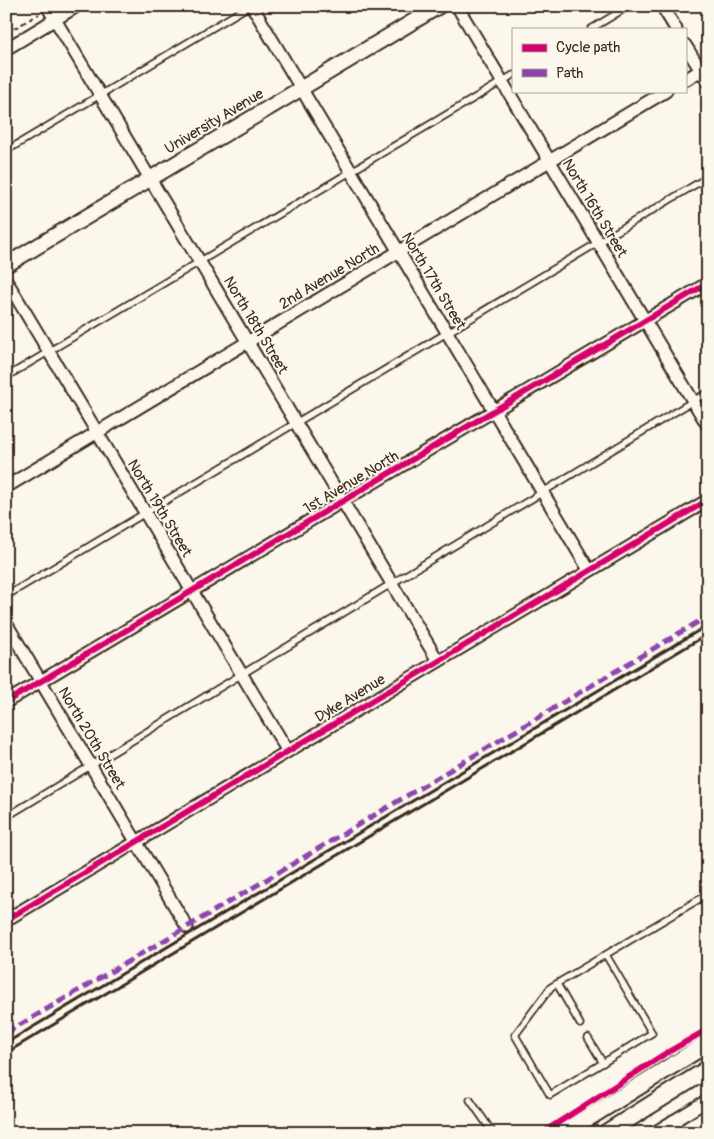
<svg xmlns="http://www.w3.org/2000/svg" width="714" height="1139" viewBox="0 0 714 1139" font-family="Pangolin,sans-serif">
<rect width="100%" height="100%" fill="#fbf7ec"/>
<filter id="ink" filterUnits="userSpaceOnUse"><feTurbulence type="fractalNoise" baseFrequency=".02" numOctaves="2"/><feDisplacementMap in="SourceGraphic" scale="10" xChannelSelector="R" yChannelSelector="G"/><feConvolveMatrix kernelMatrix="1 2 1 2 8 2 1 2 1" color-interpolation-filters="sRGB"/></filter>
<g filter="url(#ink)">
<g fill="none" stroke-linecap="round" stroke-linejoin="round">
<!-- service casing -->
<g stroke="#3b2a1e" stroke-width="9">
<g id="service">
<polyline points="591,29 629,6"/>
<polyline points="6,151 249,6"/>
<polyline points="6,377 513,75"/>
<polyline points="6,596 708,177"/>
<polyline points="6,817 708,392"/>
<polyline points="606,955 652,1033 550,1095 515,1035 551,987 708,894"/>
<polyline points="557,984 580,1024"/>
<polyline points="588,1038 603,1063"/>
<polyline points="470,1100 493,1133"/>
</g>
</g>
<!-- minor casing -->
<g stroke="#3b2a1e" stroke-width="15">
<g id="minor">
<polyline points="47,6 438,661"/>
<polyline points="252,6 589,570"/>
<polyline points="457,6 708,426"/>
<polyline points="662,6 676,29"/>
<polyline points="685,45 708,82"/>
<polyline points="6,49 77,6"/>
<polyline points="685,80 708,66"/>
<polyline points="6,280 287,750"/>
<polyline points="6,487 666,91"/>
<polyline points="6,623 187,927"/>
<polyline points="6,702 708,283"/>
<polyline points="6,920 708,500"/>
<polyline points="673,1121 681,1133"/>
<polyline points="654,1133 708,1100"/>
</g>
</g>
<!-- tertiary casing -->
<g stroke="#3b2a1e" stroke-width="18">
<polyline id="tertiary" points="6,265 439,6"/>
</g>
<!-- secondary casing -->
<g stroke="#3b2a1e" stroke-width="20">
<g id="secondary">
<polyline points="564,1133 708,1043"/>
<polyline points="606,1133 708,1069"/>
</g>
</g>
<!-- path -->
<polyline stroke="#3b2a1e" stroke-width="2" stroke-dasharray="5 4" stroke-linecap="butt" points="6,33 39,14"/>
<!-- service -->
<use href="#service" stroke="#fbf7ec" stroke-width="5.5"/>
<!-- minor -->
<use href="#minor" stroke="#fbf7ec" stroke-width="11"/>
<!-- tertiary -->
<use href="#tertiary" stroke="#fbf7ec" stroke-width="14"/>
<!-- secondary -->
<use href="#secondary" stroke="#fbf7ec" stroke-width="16"/>
<!-- rail -->
<g stroke="#3b2a1e" stroke-width="3">
<polyline points="6,1043 708,625"/>
<polyline points="6,1053 708,634"/>
</g>
<!-- quiet -->
<polyline stroke="#8e44ad" stroke-width="5" stroke-dasharray="10 5" stroke-linecap="butt" points="6,1033 187,927 708,616"/>
<!-- cycleway casing -->
<g stroke="#fbf7ec" stroke-width="9">
<g id="cycleway">
<polyline points="6,702 708,283"/>
<polyline points="6,920 708,500"/>
<polyline points="542,1133 663,1055 708,1029"/>
</g>
</g>
<!-- cycleway -->
<use href="#cycleway" stroke="#d6006c" stroke-width="6"/>
</g>
</g>
<g text-anchor="middle" stroke-width="4" stroke-linejoin="round" paint-order="stroke">
<!-- street labels -->
<g font-size="15" fill="#3b2a1e" stroke="#fbf7ec">
<text transform="translate(214 121) rotate(-31)" y="5">University Avenue</text>
<text transform="translate(595 208) rotate(59)" y="5">North 16th Street</text>
<text transform="translate(329 276) rotate(-31)" y="5">2nd Avenue North</text>
<text transform="translate(434 281) rotate(59)" y="5">North 17th Street</text>
<text transform="translate(256 325) rotate(59)" y="5">North 18th Street</text>
<text transform="translate(351 482) rotate(-31)" y="5">1st Avenue North</text>
<text transform="translate(160 508) rotate(59)" y="5">North 19th Street</text>
<text transform="translate(350 698) rotate(-31)" y="5">Dyke Avenue</text>
<text transform="translate(92 738) rotate(59)" y="5">North 20th Street</text>
</g>
</g>
<!-- margin -->
<rect width="714" height="1139" fill="none" stroke="#fbf7ec" stroke-width="25"/>
<rect x="12" y="12" width="689" height="1114" fill="none" stroke="#3b2a1e" stroke-width="2" filter="url(#ink)"/>
<!-- legend -->
<rect x="512" y="28" width="175" height="65" fill="#fbf7ec" stroke="#aea59a"/>
<rect x="522" y="44" width="25" height="8" fill="#d6006c" stroke="#aea59a"/>
<text x="556" y="52" font-size="15" fill="#3b2a1e">Cycle path</text>
<rect x="522" y="69" width="25" height="8" fill="#8e44ad" stroke="#aea59a"/>
<text x="556" y="78" font-size="15" fill="#3b2a1e">Path</text>
</svg>
